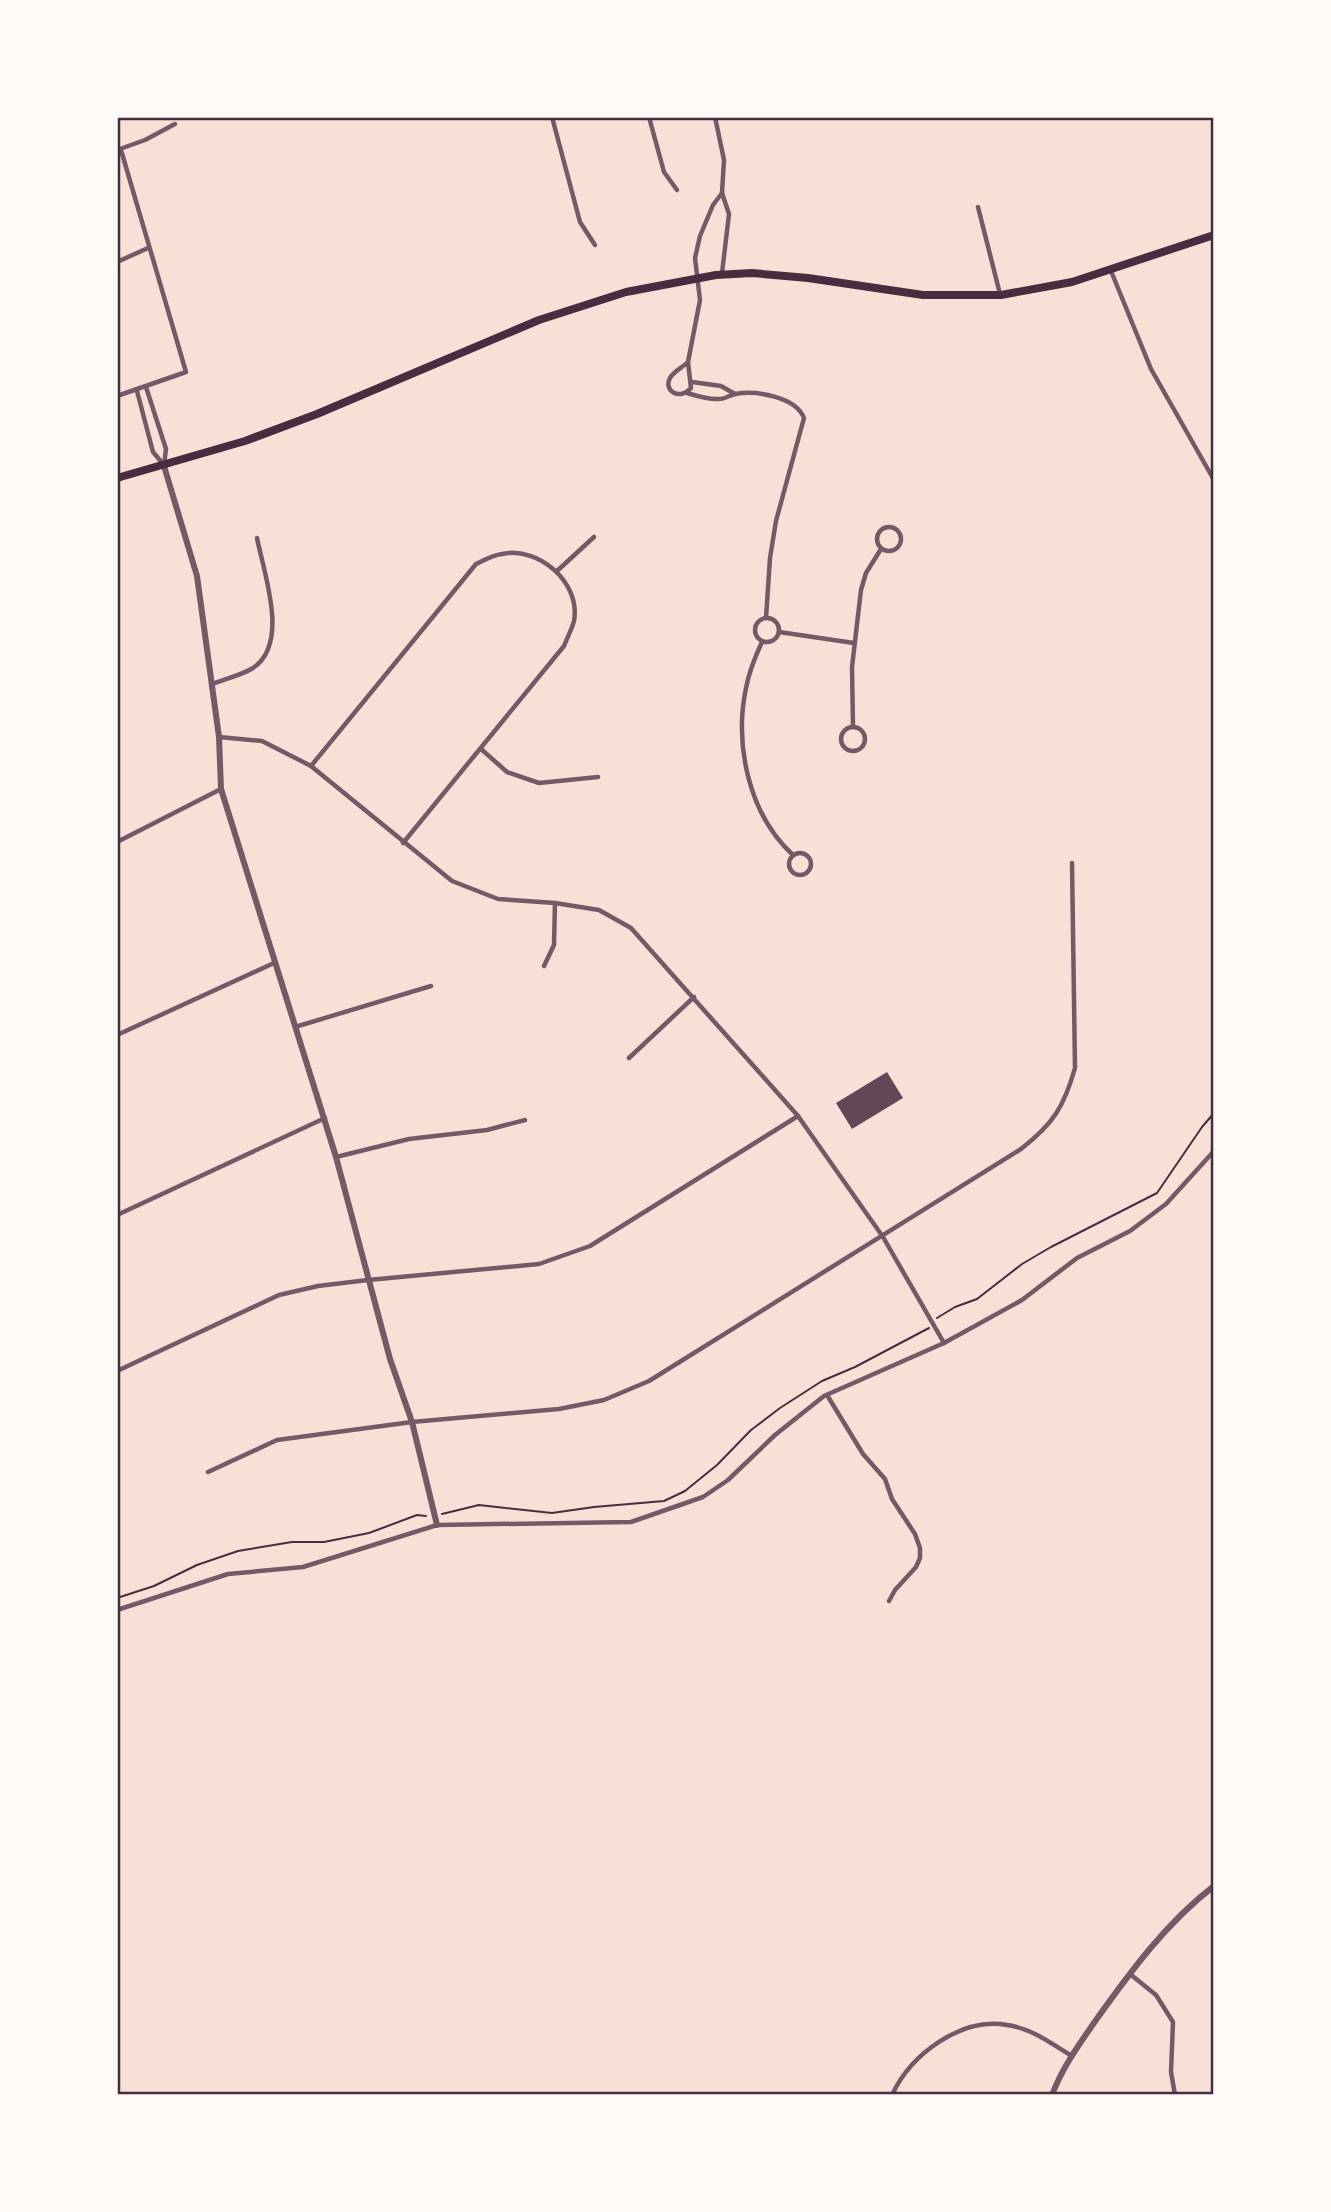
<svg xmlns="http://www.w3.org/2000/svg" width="1331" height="2212" viewBox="0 0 1331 2212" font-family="'Public Sans',sans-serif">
<rect width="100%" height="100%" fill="#f7e1d7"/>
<!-- building -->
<polygon fill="#644757" points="887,1072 903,1098 852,1129 836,1103"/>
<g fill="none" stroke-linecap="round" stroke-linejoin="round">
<!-- path -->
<g stroke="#4a2c40" stroke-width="2">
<polyline points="937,1318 955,1307 977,1299 1022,1264 1051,1247 1157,1193 1202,1127 1214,1113"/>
<polyline points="442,1514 479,1505 552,1513 594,1507 664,1501 685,1491 717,1465 751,1430 780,1408 822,1381 855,1367 929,1328"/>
<polyline points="117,1598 154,1586 197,1565 238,1551 292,1542 324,1542 369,1533 417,1515 426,1516"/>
</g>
<!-- minor -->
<g stroke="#755966" stroke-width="4.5">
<polyline points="552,117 580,222 595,245"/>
<polyline points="649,117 664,172 677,190"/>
<polyline points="715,117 724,160 722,193 729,214 722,273"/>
<polyline points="117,150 145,140 175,124"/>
<polyline points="978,207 1000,294"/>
<polyline points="117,262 148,248"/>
<polyline points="1111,271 1151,369 1214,480"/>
<path d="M 688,362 C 683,367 673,372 670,378 C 663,391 680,401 691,388 L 688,362 L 700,300 L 695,258 L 700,236 L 713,205 L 722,193"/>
<polyline points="692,382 721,386 735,394"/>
<polyline points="146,387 166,449 164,465"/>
<polyline points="137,391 153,452 164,465"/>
<path d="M 687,393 C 697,396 709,400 719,399 C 725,399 730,395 735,394 C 756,390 796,397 804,418 L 776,521 L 770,558 L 766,618"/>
<polyline points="117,396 186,372 121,150"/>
<circle cx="889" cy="539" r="12"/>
<polyline points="557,571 594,537"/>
<circle cx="767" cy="630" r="12"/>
<polyline points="779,632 854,643"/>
<path d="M 762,642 C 755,657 749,672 746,688 C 734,745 749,815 793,855"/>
<path d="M 212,684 C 225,679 242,675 253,668 C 290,643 264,574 257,538"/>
<circle cx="853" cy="739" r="12"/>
<polyline points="853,727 852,667 861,590 866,573 881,549"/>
<polyline points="219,737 262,741 311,766 452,881 498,899 555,903 599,910 631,928 798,1116 883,1237 944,1343"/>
<polyline points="481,749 507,772 539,783 598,777"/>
<path d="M 311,766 L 476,564 C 484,560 493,555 502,554 C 538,546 581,582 574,621 C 572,629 567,638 564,646 L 403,843"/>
<polyline points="117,842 221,789"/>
<circle cx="800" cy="864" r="11"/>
<polyline points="544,966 554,945 555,903"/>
<polyline points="295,1027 431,986"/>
<polyline points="117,1035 274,963"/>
<polyline points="629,1058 694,997"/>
<polyline points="336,1157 409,1139 487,1130 525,1120"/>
<polyline points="117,1215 325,1118"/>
<polyline points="117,1371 279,1295 318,1286 368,1280 539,1264 590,1246 798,1116"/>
<polyline points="827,1395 863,1454 885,1479 892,1499 915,1534 920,1548 920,1558 916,1567 895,1590 889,1601"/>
<path d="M 208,1472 L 277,1440 L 412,1422 L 559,1409 L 604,1400 L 649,1381 L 1021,1149 C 1053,1124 1064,1107 1075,1068 L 1072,863"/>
<polyline points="117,1610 228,1574 303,1567 437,1525 631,1522 703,1497 728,1480 775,1435 824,1396 944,1343 1022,1300 1077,1258 1130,1231 1166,1204 1214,1151"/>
<polyline points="1130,1974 1156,1995 1173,2022 1171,2072 1175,2095"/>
<path d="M 892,2095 C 911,2054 961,2017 1007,2025 C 1031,2028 1052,2044 1072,2056"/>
</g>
<!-- tertiary -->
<g stroke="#755966" stroke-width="6">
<polyline points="164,466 197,576 219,737 221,789 336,1157 390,1359 412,1422 437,1525"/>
<path d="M 1052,2095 C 1062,2068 1080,2043 1096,2020 C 1131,1971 1166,1923 1214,1886"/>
</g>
<!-- primary -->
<polyline stroke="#4a2c40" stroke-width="8" points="117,478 245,441 317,414 539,320 626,292 716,275 752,273 808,278 923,295 1001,295 1072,282 1214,235"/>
</g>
<!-- border -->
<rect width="1331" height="2212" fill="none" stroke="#fffaf5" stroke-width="238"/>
<rect x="119" y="119" width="1093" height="1974" fill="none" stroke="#4a2c40" stroke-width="2.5"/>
</svg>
